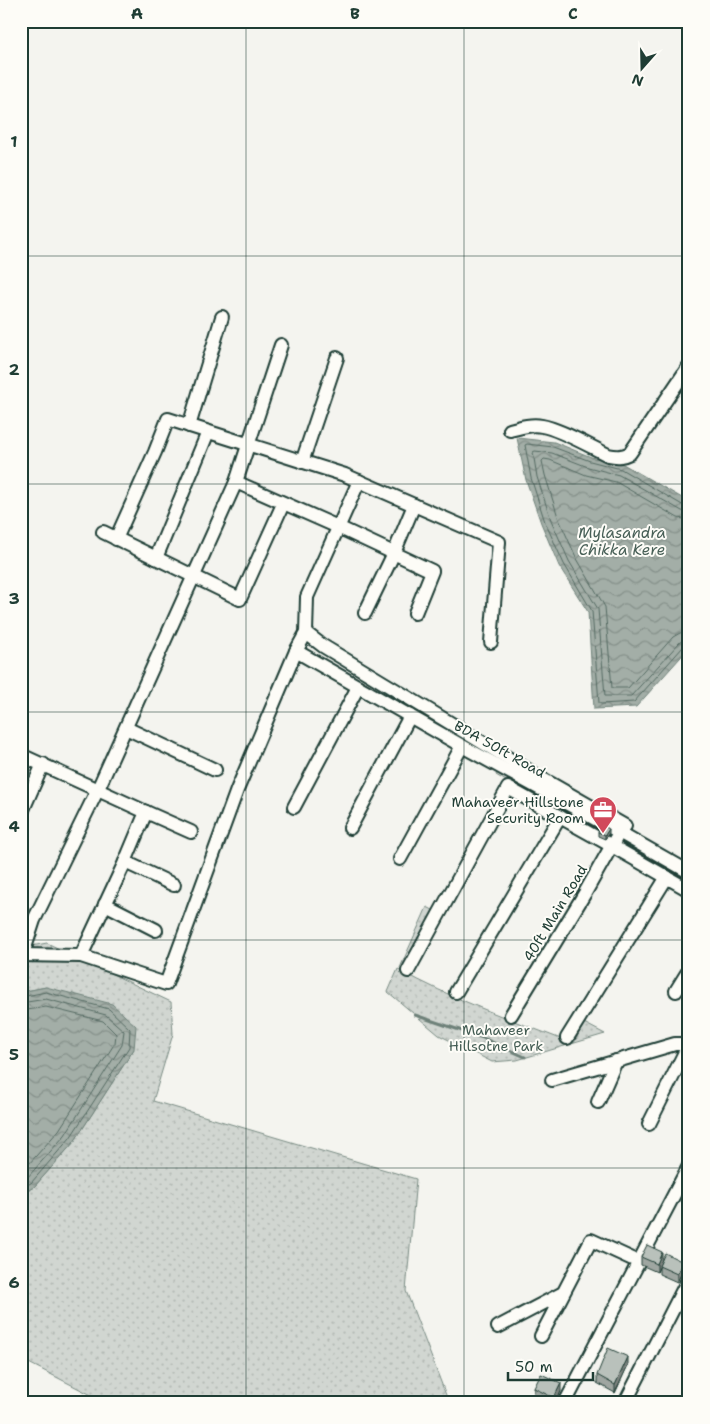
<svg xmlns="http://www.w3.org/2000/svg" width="710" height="1424" viewBox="0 0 710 1424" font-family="'Shantell Sans',sans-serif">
<defs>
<pattern id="grass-dots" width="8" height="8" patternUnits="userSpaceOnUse" patternTransform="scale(1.25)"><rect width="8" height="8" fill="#d1d6d1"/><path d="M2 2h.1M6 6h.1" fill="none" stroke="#b3b9b4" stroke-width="1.8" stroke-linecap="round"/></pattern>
<pattern id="water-waves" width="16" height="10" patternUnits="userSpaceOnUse" patternTransform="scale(1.25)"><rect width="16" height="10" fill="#a3aea7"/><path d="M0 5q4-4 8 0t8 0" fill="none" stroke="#848f89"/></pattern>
</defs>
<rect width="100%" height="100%" fill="#f4f4ef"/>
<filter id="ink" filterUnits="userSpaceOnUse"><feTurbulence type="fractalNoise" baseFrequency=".02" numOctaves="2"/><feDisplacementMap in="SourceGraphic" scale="10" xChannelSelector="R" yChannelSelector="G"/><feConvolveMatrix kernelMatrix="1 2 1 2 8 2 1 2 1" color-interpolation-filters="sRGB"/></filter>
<g filter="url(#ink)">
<!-- grass -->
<g fill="url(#grass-dots)" stroke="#788a82">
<polygon points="498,769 602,829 598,836 496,775"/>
<polygon points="427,907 437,912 408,971 400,968"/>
<polygon points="47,943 171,1002 173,1034 153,1101 416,1179 406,1291 449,1403 107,1403 21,1359 21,1194 34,1187 74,1142 134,1049 46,987 21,992 21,948"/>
<path d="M 398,969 C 451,999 510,1019 566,1041 L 574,1043 L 584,1023 L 605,1034 L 517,1060 L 492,1062 L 439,1035 L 388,992 Z"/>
</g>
<!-- water -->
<g fill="url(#water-waves)" stroke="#6e8179">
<polygon points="517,438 554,442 591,457 623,464 689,502 689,648 636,707 594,709 588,612 559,566 541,523 526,480"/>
<polygon points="46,987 112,1004 136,1026 134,1049 74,1142 34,1187 21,1194 21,992"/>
</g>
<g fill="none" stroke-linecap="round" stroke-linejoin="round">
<!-- shore -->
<g stroke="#546a62" stroke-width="1">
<polyline points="689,506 684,506 621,469 590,461 553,447 527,444 525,445 531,478 545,522 564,564 592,611 599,703 601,704 634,702 683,647 689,645"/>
<polyline points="689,513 682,511 619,475 588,467 552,453 535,451 533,452 537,477 551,520 569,561 598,609 605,696 631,696 679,643 684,639 689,639"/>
<polyline points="689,520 678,518 616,482 586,475 550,460 544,459 542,461 545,475 558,517 576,557 605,607 612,688 628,688 673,637 680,633 689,631"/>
<polyline points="21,997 46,992 109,1009 130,1029 129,1047 70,1138 31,1183 21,1188"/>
<polyline points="21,1003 46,999 106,1015 124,1031 122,1045 65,1135 27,1178 21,1181"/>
<polyline points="21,1011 46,1007 103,1021 116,1034 115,1043 59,1130 21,1173"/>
</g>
<!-- stream -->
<polyline stroke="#6e8179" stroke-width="3" points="415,1015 483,1038 525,1057"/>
<!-- minor casing -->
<g stroke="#1f3d34" stroke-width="16">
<g id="minor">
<polyline points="189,426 222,317"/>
<path d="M 510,430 C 521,427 531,424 542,426 C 560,429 591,447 608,455 C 617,457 622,457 630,453 L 689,366"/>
<polyline points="302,462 337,358"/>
<polyline points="236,482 281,345"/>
<polyline points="103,532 240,599 283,504"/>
<polyline points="116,539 155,452 168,419 345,475 499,542 491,642"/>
<polyline points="156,558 208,432"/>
<polyline points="365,613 394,553 414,505"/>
<polyline points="306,633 323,646 541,778 625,826"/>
<polyline points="296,651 462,746 619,832 689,872"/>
<polyline points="126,728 215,770"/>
<polyline points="21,755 146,812 125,862 81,956"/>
<polyline points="294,807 358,687"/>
<polyline points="146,812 191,832"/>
<polyline points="21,814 43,764"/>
<polyline points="350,828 410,716"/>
<polyline points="400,859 462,746"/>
<polyline points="125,862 174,885"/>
<polyline points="105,904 156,930"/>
<polyline points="23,954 34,920 98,789 236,482 338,527 432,571 415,613"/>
<polyline points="21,955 81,956 166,984 237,790 296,651 306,633 307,597 359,481"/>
<polyline points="408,971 508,788 612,846 689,890"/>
<polyline points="676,991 689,970"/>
<polyline points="456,992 560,817"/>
<polyline points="511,1015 585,893 616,838"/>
<polyline points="567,1038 667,877"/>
<polyline points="552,1080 675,1044 681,1044 689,1047"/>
<polyline points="598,1102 616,1061"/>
<polyline points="649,1124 689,1044"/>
<polyline points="498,1327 561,1294"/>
<polyline points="541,1336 591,1240 639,1262"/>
<polyline points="565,1403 689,1166"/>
<polyline points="625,1403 689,1278"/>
</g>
</g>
<!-- minor -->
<use href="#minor" stroke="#fdfcf7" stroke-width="12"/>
</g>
<!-- wall -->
<g fill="#9fa6a1" stroke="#1f3d34">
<polygon points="598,832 609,833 605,839 598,836"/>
<polygon points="641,1257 662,1259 683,1270 677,1282 659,1274 659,1267 657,1272 641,1265"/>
<polygon points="628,1365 615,1393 597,1383 597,1375"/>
<polygon points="534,1388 561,1391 556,1403 548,1403 534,1396"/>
</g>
<!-- shaded-wall -->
<g fill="#828783" stroke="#1f3d34">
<polygon points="609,829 609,833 605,839 605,835"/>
<polygon points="662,1252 662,1260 657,1272 657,1264"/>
<polygon points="683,1262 683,1270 677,1282 677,1274"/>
<polygon points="628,1357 628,1365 615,1393 615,1385"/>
<polygon points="561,1383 561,1391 556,1403 554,1403 554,1398"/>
</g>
<!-- building -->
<g fill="#b9c1bb" stroke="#1f3d34">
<polygon points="602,825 609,829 605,835 598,832"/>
<polygon points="647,1245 662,1252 657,1264 641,1257"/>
<polygon points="665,1253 683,1262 677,1274 659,1266"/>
<polygon points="608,1348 628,1357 615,1385 597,1375"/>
<polygon points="541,1374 561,1383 554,1398 534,1388"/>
</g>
</g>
<!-- grid -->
<path fill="none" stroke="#1f3d34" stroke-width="1" stroke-opacity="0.55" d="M 246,21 L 246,1403M 464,21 L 464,1403M 21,256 L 689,256M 21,484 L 689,484M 21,712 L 689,712M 21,940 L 689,940M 21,1168 L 689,1168"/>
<!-- icons -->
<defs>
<g id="office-pin" transform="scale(1.4375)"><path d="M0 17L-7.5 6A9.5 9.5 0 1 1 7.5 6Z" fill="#d1495b" stroke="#fdfcf7"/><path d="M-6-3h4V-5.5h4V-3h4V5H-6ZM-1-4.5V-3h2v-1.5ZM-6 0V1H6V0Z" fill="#fff"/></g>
</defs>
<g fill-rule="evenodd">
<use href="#office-pin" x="603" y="810"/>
</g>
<g text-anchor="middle" stroke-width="4" stroke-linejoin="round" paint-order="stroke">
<!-- street labels -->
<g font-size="14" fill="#1f3d34" stroke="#fdfcf7">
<text transform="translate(500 749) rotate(29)" y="5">BDA 50ft Road</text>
<text transform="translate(555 913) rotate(-59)" y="5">40ft Main Road</text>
</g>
<!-- poi labels -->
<g font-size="14" fill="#1f3d34" stroke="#fdfcf7" text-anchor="end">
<text x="584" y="807">Mahaveer Hillstone<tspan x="584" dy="16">Security Room</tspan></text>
</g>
<!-- park labels -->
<g font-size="14" fill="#435c53" stroke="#fdfcf7">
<text x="496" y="1035">Mahaveer<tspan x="496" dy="16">Hillsotne Park</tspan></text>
</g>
<!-- water labels -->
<g font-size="15" font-style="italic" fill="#475f56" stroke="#fdfcf7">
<text x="622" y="538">Mylasandra<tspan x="622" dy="17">Chikka Kere</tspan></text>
</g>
</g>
<!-- margin -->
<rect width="710" height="1424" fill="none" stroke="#fdfcf7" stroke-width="55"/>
<!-- north arrow -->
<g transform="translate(642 68) rotate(200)" stroke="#fdfcf7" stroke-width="4" paint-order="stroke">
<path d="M0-4L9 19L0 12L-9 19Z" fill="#1f3d34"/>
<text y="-8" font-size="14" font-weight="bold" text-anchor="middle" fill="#1f3d34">N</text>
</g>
<!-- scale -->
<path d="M508 1372v8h85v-8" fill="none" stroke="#1f3d34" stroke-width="2.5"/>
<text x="515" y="1372" font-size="15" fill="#1f3d34" stroke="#fdfcf7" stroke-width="4" paint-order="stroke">50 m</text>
<rect x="28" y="28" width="654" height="1368" fill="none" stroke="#1f3d34" stroke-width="2"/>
<g font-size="16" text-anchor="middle" font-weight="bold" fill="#1f3d34">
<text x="137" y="19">A</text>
<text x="355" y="19">B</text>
<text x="573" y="19">C</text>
<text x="14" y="147">1</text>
<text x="14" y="375">2</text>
<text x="14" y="604">3</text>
<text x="14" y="832">4</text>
<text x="14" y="1060">5</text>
<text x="14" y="1288">6</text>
</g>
</svg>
